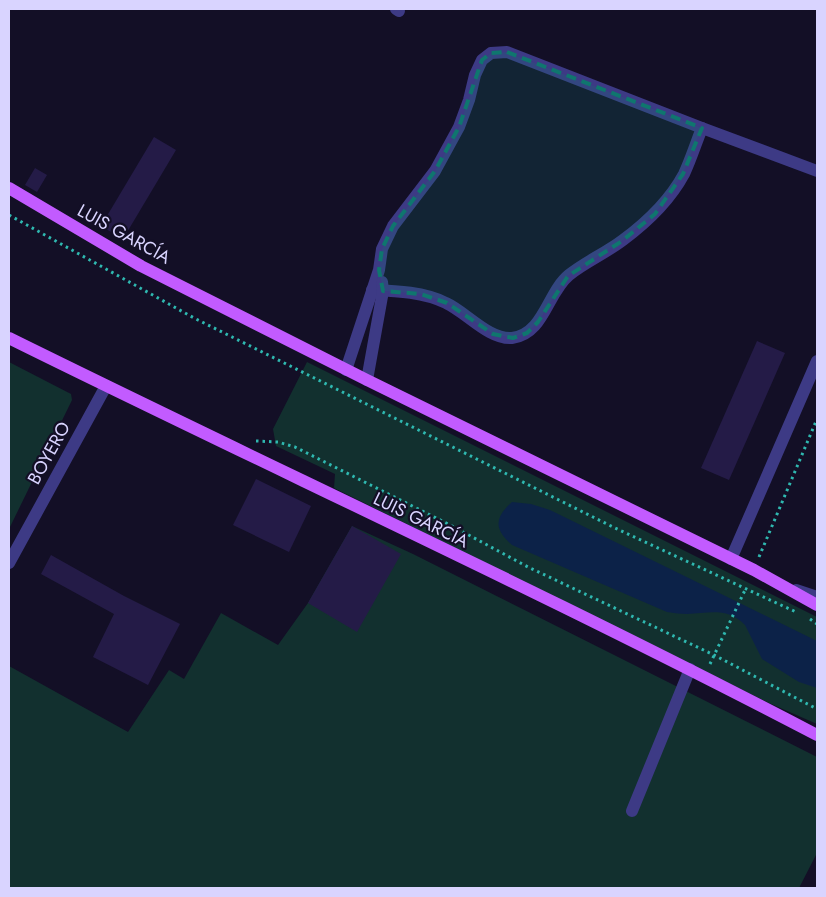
<svg xmlns="http://www.w3.org/2000/svg" width="826" height="897" viewBox="0 0 826 897" font-family="Jost,sans-serif">
<rect width="100%" height="100%" fill="#130f26"/>
<!-- green -->
<g fill="#12302f">
<polygon points="9,362 71,394 72,400 9,529"/>
<polygon points="307,362 817,617 817,724 769,703 334,488 335,474 276,446 273,429"/>
<polygon points="352,526 413,554 817,757 817,853 799,888 9,888 9,666 128,732 169,670 184,679 221,613 278,645 308,603"/>
</g>
<!-- water -->
<path fill="#0c2248" d="M 512,502 L 531,504 L 550,510 L 817,641 L 817,688 L 799,682 L 762,659 L 745,625 C 728,607 709,613 687,614 C 681,614 674,613 667,612 L 512,545 C 494,529 494,518 512,502 Z"/>
<!-- building -->
<g fill="#241b47">
<polygon points="154,137 176,150 123,239 101,226"/>
<polygon points="35,168 47,175 37,192 25,185"/>
<polygon points="757,341 785,353 729,480 701,468"/>
<polygon points="256,479 311,506 289,552 233,525"/>
<polygon points="352,526 401,554 357,632 308,603"/>
<polygon points="51,555 124,596 180,624 148,685 93,657 114,614 41,574"/>
</g>
<g fill="none" stroke-linecap="round" stroke-linejoin="round">
<!-- path -->
<g stroke="#2fb8b0" stroke-width="3" stroke-dasharray="2.5 4" stroke-linecap="butt">
<polyline points="9,215 194,318 615,528 796,612"/>
<polyline points="256,441 278,442 295,447 452,526 528,567 714,655 817,709"/>
<polyline points="759,557 817,419"/>
<polyline points="810,619 817,624"/>
<polyline points="710,664 746,588"/>
</g>
<!-- minor -->
<g stroke="#3d3a85" stroke-width="12">
<polyline points="396,9 399,11"/>
<path d="M 372,290 C 397,291 424,292 446,303 C 466,312 489,340 512,338 C 544,334 547,293 569,275 C 585,262 606,253 623,240 C 646,223 670,200 684,174 C 691,159 696,143 702,128"/>
<polyline points="346,370 379,270 382,249 393,226 435,171 459,127 469,100 475,75 482,60 491,53 507,52 702,128 817,171"/>
<polyline points="367,380 383,291 382,282"/>
<polyline points="731,559 817,361"/>
<polyline points="9,563 106,386"/>
<polyline points="796,590 817,597"/>
<polyline points="632,811 690,669"/>
</g>
<!-- major -->
<g stroke="#c25bff" stroke-width="12">
<polyline points="9,188 141,266 367,380 754,570 817,605"/>
<path d="M 9,338 C 278,471 551,596 817,735"/>
</g>
</g>
<!-- marked area -->
<path fill="#0f766e" fill-opacity="0.2" stroke="#0f766e" stroke-width="4" stroke-dasharray="10 6" stroke-linejoin="round" d="M 507,52 L 702,128 L 683,174 L 655,214 L 622,241 L 568,276 L 538,322 L 527,333 L 513,338 L 493,334 L 447,303 L 421,294 L 383,291 L 379,270 L 382,249 L 393,226 L 435,171 L 459,127 L 482,60 L 491,53 Z"/>
<g text-anchor="middle" stroke-width="4.5" stroke-linejoin="round" paint-order="stroke">
<!-- street labels -->
<g font-size="18" fill="#d9d4ff" stroke="#130f26">
<text transform="translate(124 234) rotate(29)" y="6">LUIS GARCÍA</text>
<text transform="translate(49 453) rotate(-61)" y="6">BOYERO</text>
<text transform="translate(421 520) rotate(26)" y="6">LUIS GARCÍA</text>
</g>
</g>
<!-- border -->
<rect width="826" height="897" fill="none" stroke="#d9d4ff" stroke-width="20"/>
</svg>
